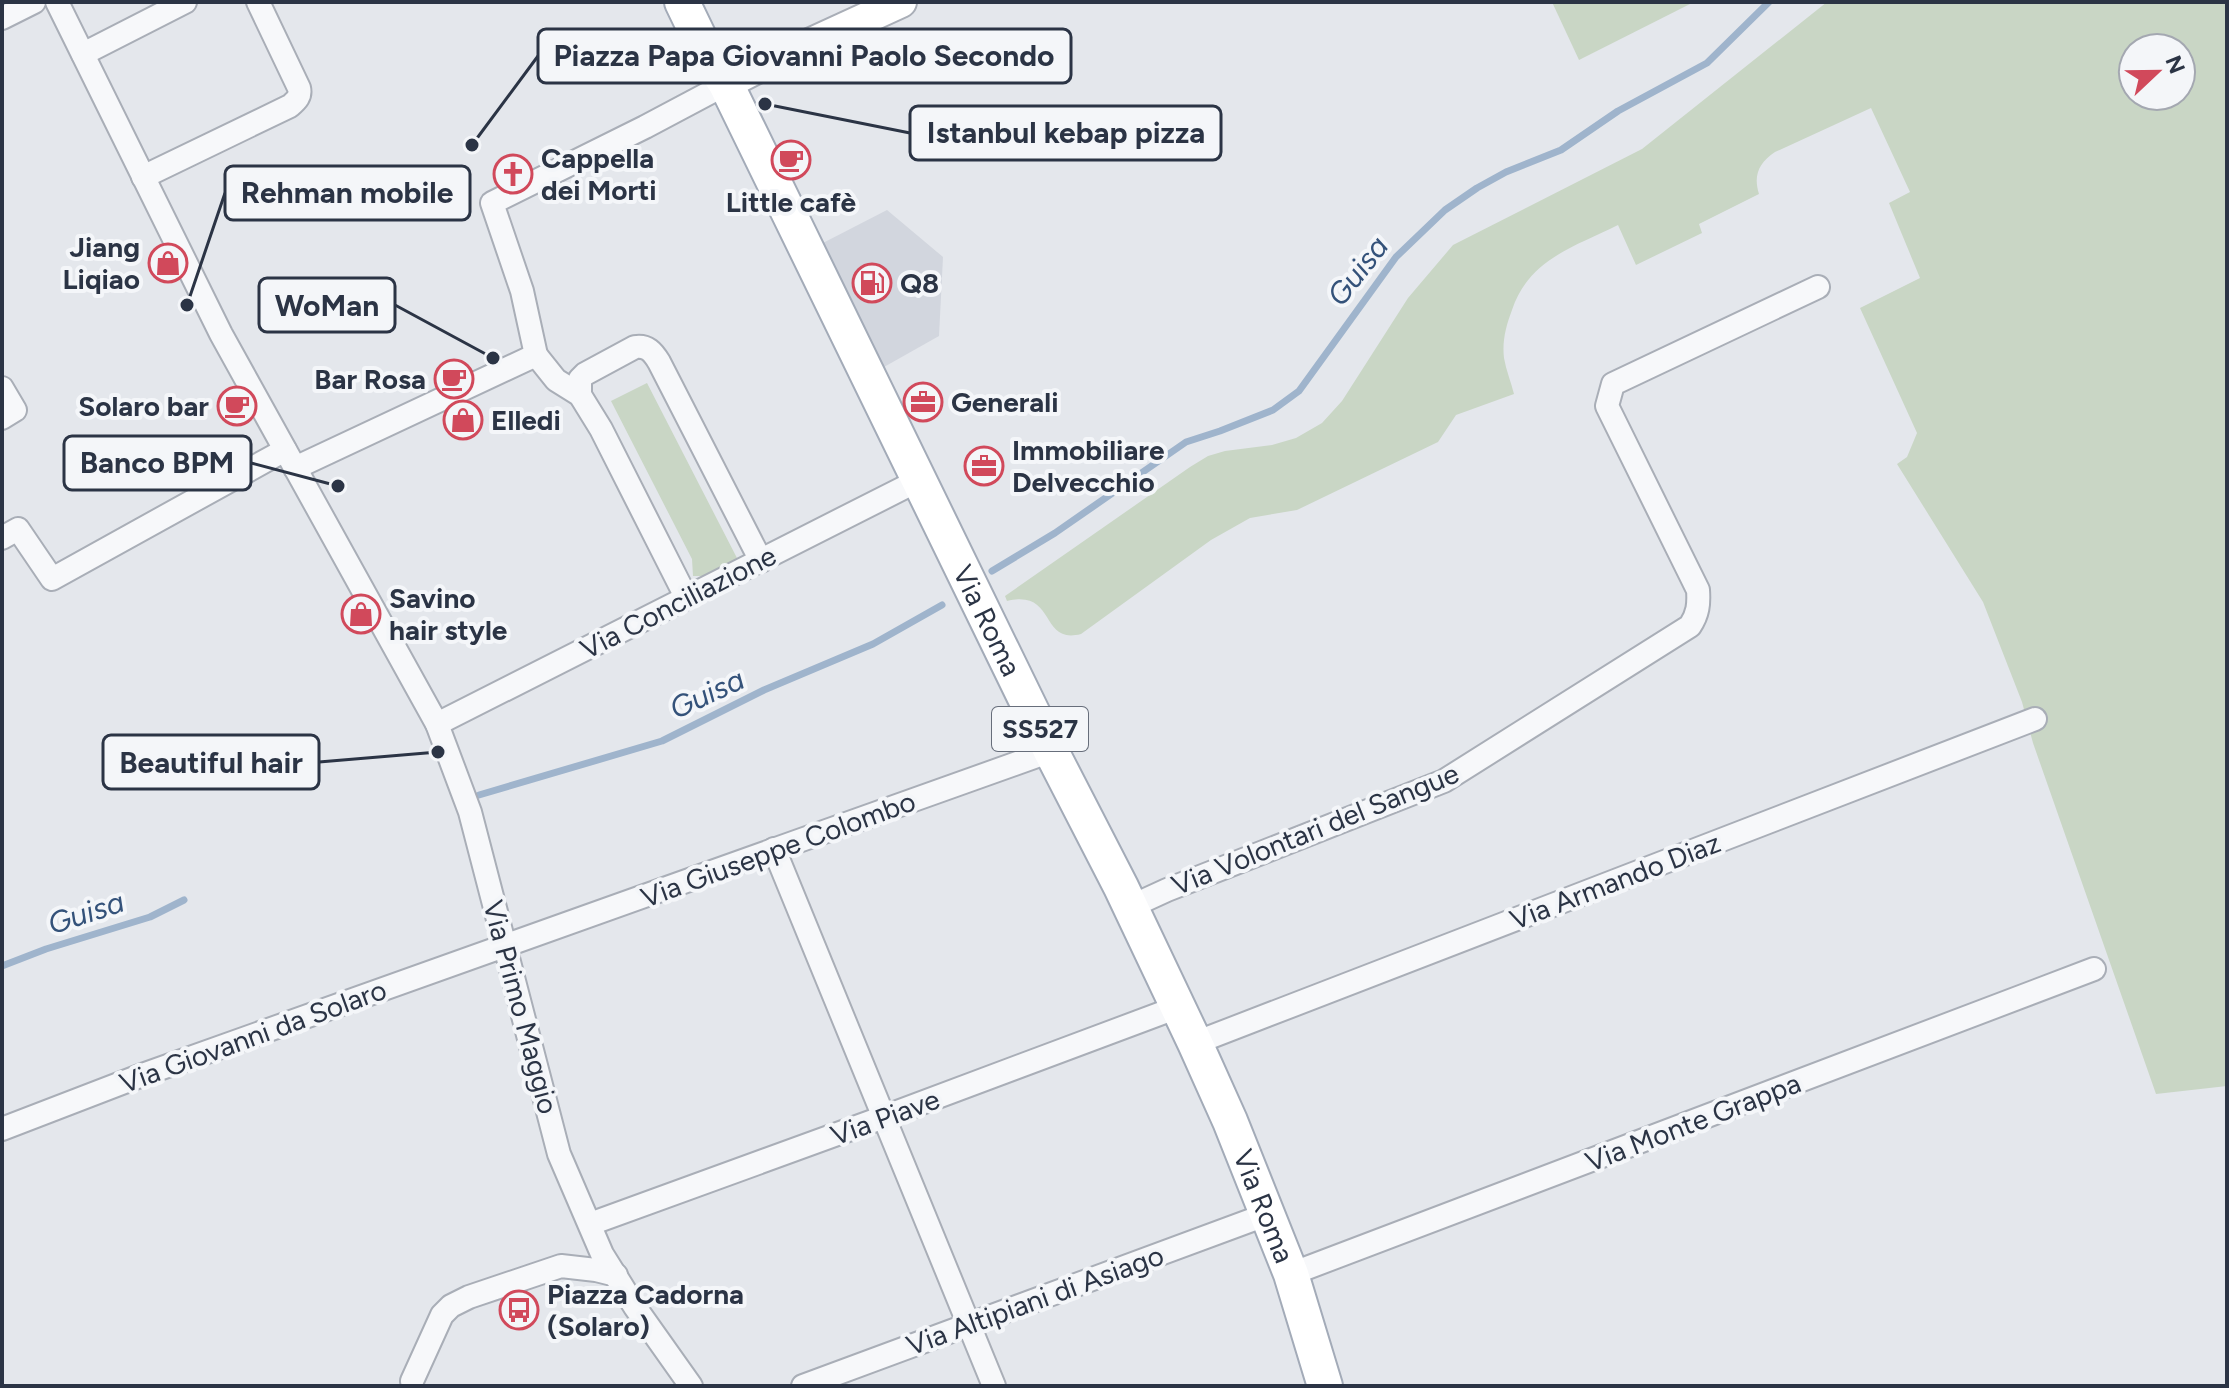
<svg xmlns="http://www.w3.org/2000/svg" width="2229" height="1388" viewBox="0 0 2229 1388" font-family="Figtree,sans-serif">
<rect width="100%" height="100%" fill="#e4e7ec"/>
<!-- built -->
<polygon fill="#d2d6de" points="887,210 943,257 939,336 884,367 821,244"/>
<!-- green -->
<g fill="#c9d6c5" fill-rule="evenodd">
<polygon points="1552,2 1694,2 1579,60"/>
<path d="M 1827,2 L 2227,2 L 2227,1086 L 2156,1094 L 2033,743 L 2022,702 L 1983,602 L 1897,464 L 1907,457 L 1917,433 L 1860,308 L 1920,278 L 1889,203 L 1910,192 L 1871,108 L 1775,152 C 1759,163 1753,175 1759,194 L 1699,224 L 1702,233 L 1636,265 L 1618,225 C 1574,247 1529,259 1512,310 C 1506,326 1502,341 1504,358 C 1506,370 1511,382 1514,394 L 1456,415 L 1438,442 L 1297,510 L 1250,518 L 1211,540 L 1081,634 C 1039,645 1057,589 1007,601 L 1005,596 L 1190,467 L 1208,456 L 1225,451 L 1272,445 L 1296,438 L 1322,423 L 1342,401 L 1408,298 L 1453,245 L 1642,149 ZM 2133,48 L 2181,48 L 2181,96 L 2133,96 Z"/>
<polygon points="647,383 738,560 706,576 693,576 692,559 611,401"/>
</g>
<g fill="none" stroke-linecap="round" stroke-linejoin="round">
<!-- stream -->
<g stroke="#9fb4cc" stroke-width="7">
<polyline points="992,571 1055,533 1186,442 1220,431 1273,410 1299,391 1396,257 1445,210 1477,188 1506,172 1561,150 1618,111 1707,63 1769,2"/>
<polyline points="479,795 662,741 764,690 873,644 942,605"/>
<polyline points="2,966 46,949 150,917 184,900"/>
</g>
<!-- street casing -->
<g stroke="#a9aeb7" stroke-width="26">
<g id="street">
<polyline points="57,2 221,334 437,724 470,812 559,1154 602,1254 635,1307 691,1386"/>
<polyline points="2,18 34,2"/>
<polyline points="83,54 185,2"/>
<path d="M 143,177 L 290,106 C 297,100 301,96 299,88 L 258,2"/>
<polyline points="536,355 556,380 580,395 601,429 686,597"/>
<polyline points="2,388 15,410 2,418"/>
<path d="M 580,395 L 580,379 L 585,374 L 635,347 C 647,345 653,352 659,362 L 761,561"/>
<polyline points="295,468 536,355 522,291 492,203 645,127 726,84"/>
<polyline points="2,538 18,529 52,579 285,450"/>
<polyline points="437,724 919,480"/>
<polyline points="774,849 994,1386"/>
<path d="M 1130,907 L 1167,890 L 1444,781 L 1690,626 C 1698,614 1699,604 1698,590 L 1607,406 L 1613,384 L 1818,287"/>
<polyline points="1195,1043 2035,719"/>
<polyline points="2,1129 145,1074 1051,751"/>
<polyline points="590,1224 884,1117 1178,1007"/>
<polyline points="1291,1274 2094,969"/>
<polyline points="412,1381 442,1315 451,1306 469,1297 561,1266 596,1270 616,1275"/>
<polyline points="803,1386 1268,1214"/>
</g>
</g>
<!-- secondary casing -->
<g stroke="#a9aeb7" stroke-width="34">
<polyline id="secondary" points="726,84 757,68 901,2"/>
</g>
<!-- primary casing -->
<g stroke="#a3abb8" stroke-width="38">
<g id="primary">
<path id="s1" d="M 682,2 L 709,58 L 726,84 L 1051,751 L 1121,887 L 1195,1043 L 1230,1121 L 1291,1274 L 1325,1386"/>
</g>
</g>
<!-- street -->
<use href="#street" stroke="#f7f8fa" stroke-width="22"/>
<!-- secondary -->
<use href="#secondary" stroke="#fff" stroke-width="30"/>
<!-- primary -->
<use href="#primary" stroke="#fff" stroke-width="34"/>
</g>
<!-- icons -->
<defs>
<g id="cafe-ring" transform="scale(2)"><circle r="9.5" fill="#f4f6f9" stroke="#d1495b" stroke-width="1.5"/><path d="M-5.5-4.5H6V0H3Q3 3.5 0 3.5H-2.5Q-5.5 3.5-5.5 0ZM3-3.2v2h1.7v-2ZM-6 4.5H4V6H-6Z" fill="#d1495b"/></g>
<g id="church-ring" transform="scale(2)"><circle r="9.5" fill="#f4f6f9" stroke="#d1495b" stroke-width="1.5"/><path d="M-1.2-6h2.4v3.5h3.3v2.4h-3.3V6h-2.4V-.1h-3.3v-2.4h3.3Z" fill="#d1495b"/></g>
<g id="shop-ring" transform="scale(2)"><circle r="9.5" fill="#f4f6f9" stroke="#d1495b" stroke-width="1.5"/><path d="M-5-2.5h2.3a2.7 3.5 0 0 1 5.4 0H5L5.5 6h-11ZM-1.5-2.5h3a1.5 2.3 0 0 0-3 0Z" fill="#d1495b"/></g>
<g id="fuel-ring" transform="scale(2)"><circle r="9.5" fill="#f4f6f9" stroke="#d1495b" stroke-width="1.5"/><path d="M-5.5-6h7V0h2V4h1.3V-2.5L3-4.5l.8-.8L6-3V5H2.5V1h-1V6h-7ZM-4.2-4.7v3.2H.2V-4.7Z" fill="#d1495b"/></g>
<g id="office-ring" transform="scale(2)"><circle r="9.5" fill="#f4f6f9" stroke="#d1495b" stroke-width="1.5"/><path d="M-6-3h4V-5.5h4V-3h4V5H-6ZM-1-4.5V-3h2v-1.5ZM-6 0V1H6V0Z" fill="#d1495b"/></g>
<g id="bus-ring" transform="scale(2)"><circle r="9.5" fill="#f4f6f9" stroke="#d1495b" stroke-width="1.5"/><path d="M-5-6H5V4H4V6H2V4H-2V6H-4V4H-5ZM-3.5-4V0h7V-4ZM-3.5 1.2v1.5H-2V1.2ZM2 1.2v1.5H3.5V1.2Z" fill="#d1495b"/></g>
</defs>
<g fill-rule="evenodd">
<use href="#cafe-ring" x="791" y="160"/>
<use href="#church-ring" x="513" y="174"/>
<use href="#shop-ring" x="168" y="263"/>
<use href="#fuel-ring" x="872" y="283"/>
<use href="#cafe-ring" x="454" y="379"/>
<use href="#office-ring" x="923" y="402"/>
<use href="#cafe-ring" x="237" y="406"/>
<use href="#shop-ring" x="463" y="420"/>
<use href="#office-ring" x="984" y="466"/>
<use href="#shop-ring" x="361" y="614"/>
<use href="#bus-ring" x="519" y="1310"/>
</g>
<g text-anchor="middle" stroke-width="8" stroke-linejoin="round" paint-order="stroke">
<!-- shield labels -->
<rect fill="#f4f6f9" stroke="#676e7b" stroke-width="2" x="992" y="707" width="96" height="44" rx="6"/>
<g font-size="26" font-weight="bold" fill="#2b3445">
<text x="1040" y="738">SS527</text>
</g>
<!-- poi labels -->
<g font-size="28" font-weight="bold" fill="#2b3445" stroke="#f4f6f9" text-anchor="start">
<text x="541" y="168">Cappella<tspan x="541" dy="32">dei Morti</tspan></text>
<text x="791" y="212" text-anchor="middle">Little cafè</text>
<text x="140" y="257" text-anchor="end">Jiang<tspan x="140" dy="32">Liqiao</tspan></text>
<text x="900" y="293">Q8</text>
<text x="426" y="389" text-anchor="end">Bar Rosa</text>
<text x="951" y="412">Generali</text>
<text x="209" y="416" text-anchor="end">Solaro bar</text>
<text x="491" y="430">Elledi</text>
<text x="1012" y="460">Immobiliare<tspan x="1012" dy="32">Delvecchio</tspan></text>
<text x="389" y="608">Savino<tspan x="389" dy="32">hair style</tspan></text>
<text x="547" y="1304">Piazza Cadorna<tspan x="547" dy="32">(Solaro)</tspan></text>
</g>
<!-- street labels -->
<g font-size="28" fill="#2b3445" stroke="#f4f6f9">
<text transform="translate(678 602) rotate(-27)" y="10">Via Conciliazione</text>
<text dy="10" stroke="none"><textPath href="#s1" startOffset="690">Via Roma</textPath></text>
<text transform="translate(1315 829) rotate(-22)" y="10">Via Volontari del Sangue</text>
<text transform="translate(778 849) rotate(-20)" y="10">Via Giuseppe Colombo</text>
<text transform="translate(1615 881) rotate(-21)" y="10">Via Armando Diaz</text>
<text transform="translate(521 1007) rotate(75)" y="10">Via Primo Maggio</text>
<text transform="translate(253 1036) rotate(-20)" y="10">Via Giovanni da Solaro</text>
<text transform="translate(885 1117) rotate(-20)" y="10">Via Piave</text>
<text transform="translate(1693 1122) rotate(-21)" y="10">Via Monte Grappa</text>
<text dy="10" stroke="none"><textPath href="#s1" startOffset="1338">Via Roma</textPath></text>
<text transform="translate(1035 1300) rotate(-20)" y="10">Via Altipiani di Asiago</text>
</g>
<!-- water labels -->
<g font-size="30" font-style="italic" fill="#34527a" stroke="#f4f6f9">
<text transform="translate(1358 271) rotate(-52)" y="10">Guisa</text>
<text transform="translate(707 694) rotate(-25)" y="10">Guisa</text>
<text transform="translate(86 913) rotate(-18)" y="10">Guisa</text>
</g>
</g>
<!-- callouts -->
<path fill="none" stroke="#2b3445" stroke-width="3" d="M472 145L538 56M765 104L910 133M187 305L225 193M493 358L395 305M338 486L251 463M438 752L319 762"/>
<g fill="#2b3445" stroke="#f4f6f9" stroke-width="3">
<circle cx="472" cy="145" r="8"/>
<circle cx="765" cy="104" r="8"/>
<circle cx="187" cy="305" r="8"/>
<circle cx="493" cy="358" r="8"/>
<circle cx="338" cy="486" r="8"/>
<circle cx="438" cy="752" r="8"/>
</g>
<g fill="#f4f6f9" stroke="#2b3445" stroke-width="3">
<rect x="538" y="29" width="533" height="54" rx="8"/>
<rect x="910" y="106" width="311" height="54" rx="8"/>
<rect x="225" y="166" width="245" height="54" rx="8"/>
<rect x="259" y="278" width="136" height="54" rx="8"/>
<rect x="64" y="436" width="187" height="54" rx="8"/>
<rect x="103" y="735" width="216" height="54" rx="8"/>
</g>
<g font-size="30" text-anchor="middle" font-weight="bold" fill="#2b3445">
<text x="804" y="66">Piazza Papa Giovanni Paolo Secondo</text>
<text x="1066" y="143">Istanbul kebap pizza</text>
<text x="347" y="203">Rehman mobile</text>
<text x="327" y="316">WoMan</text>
<text x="157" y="473">Banco BPM</text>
<text x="211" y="773">Beautiful hair</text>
</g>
<!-- border -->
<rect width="2229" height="1388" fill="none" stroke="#2b3445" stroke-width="8"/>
<!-- north arrow -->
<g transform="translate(2157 72) rotate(68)"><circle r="38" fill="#f4f6f9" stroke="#a4a8b1" stroke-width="2"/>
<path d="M0-6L14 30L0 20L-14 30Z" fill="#d1495b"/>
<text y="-12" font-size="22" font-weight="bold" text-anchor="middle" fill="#2b3445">N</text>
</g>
</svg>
